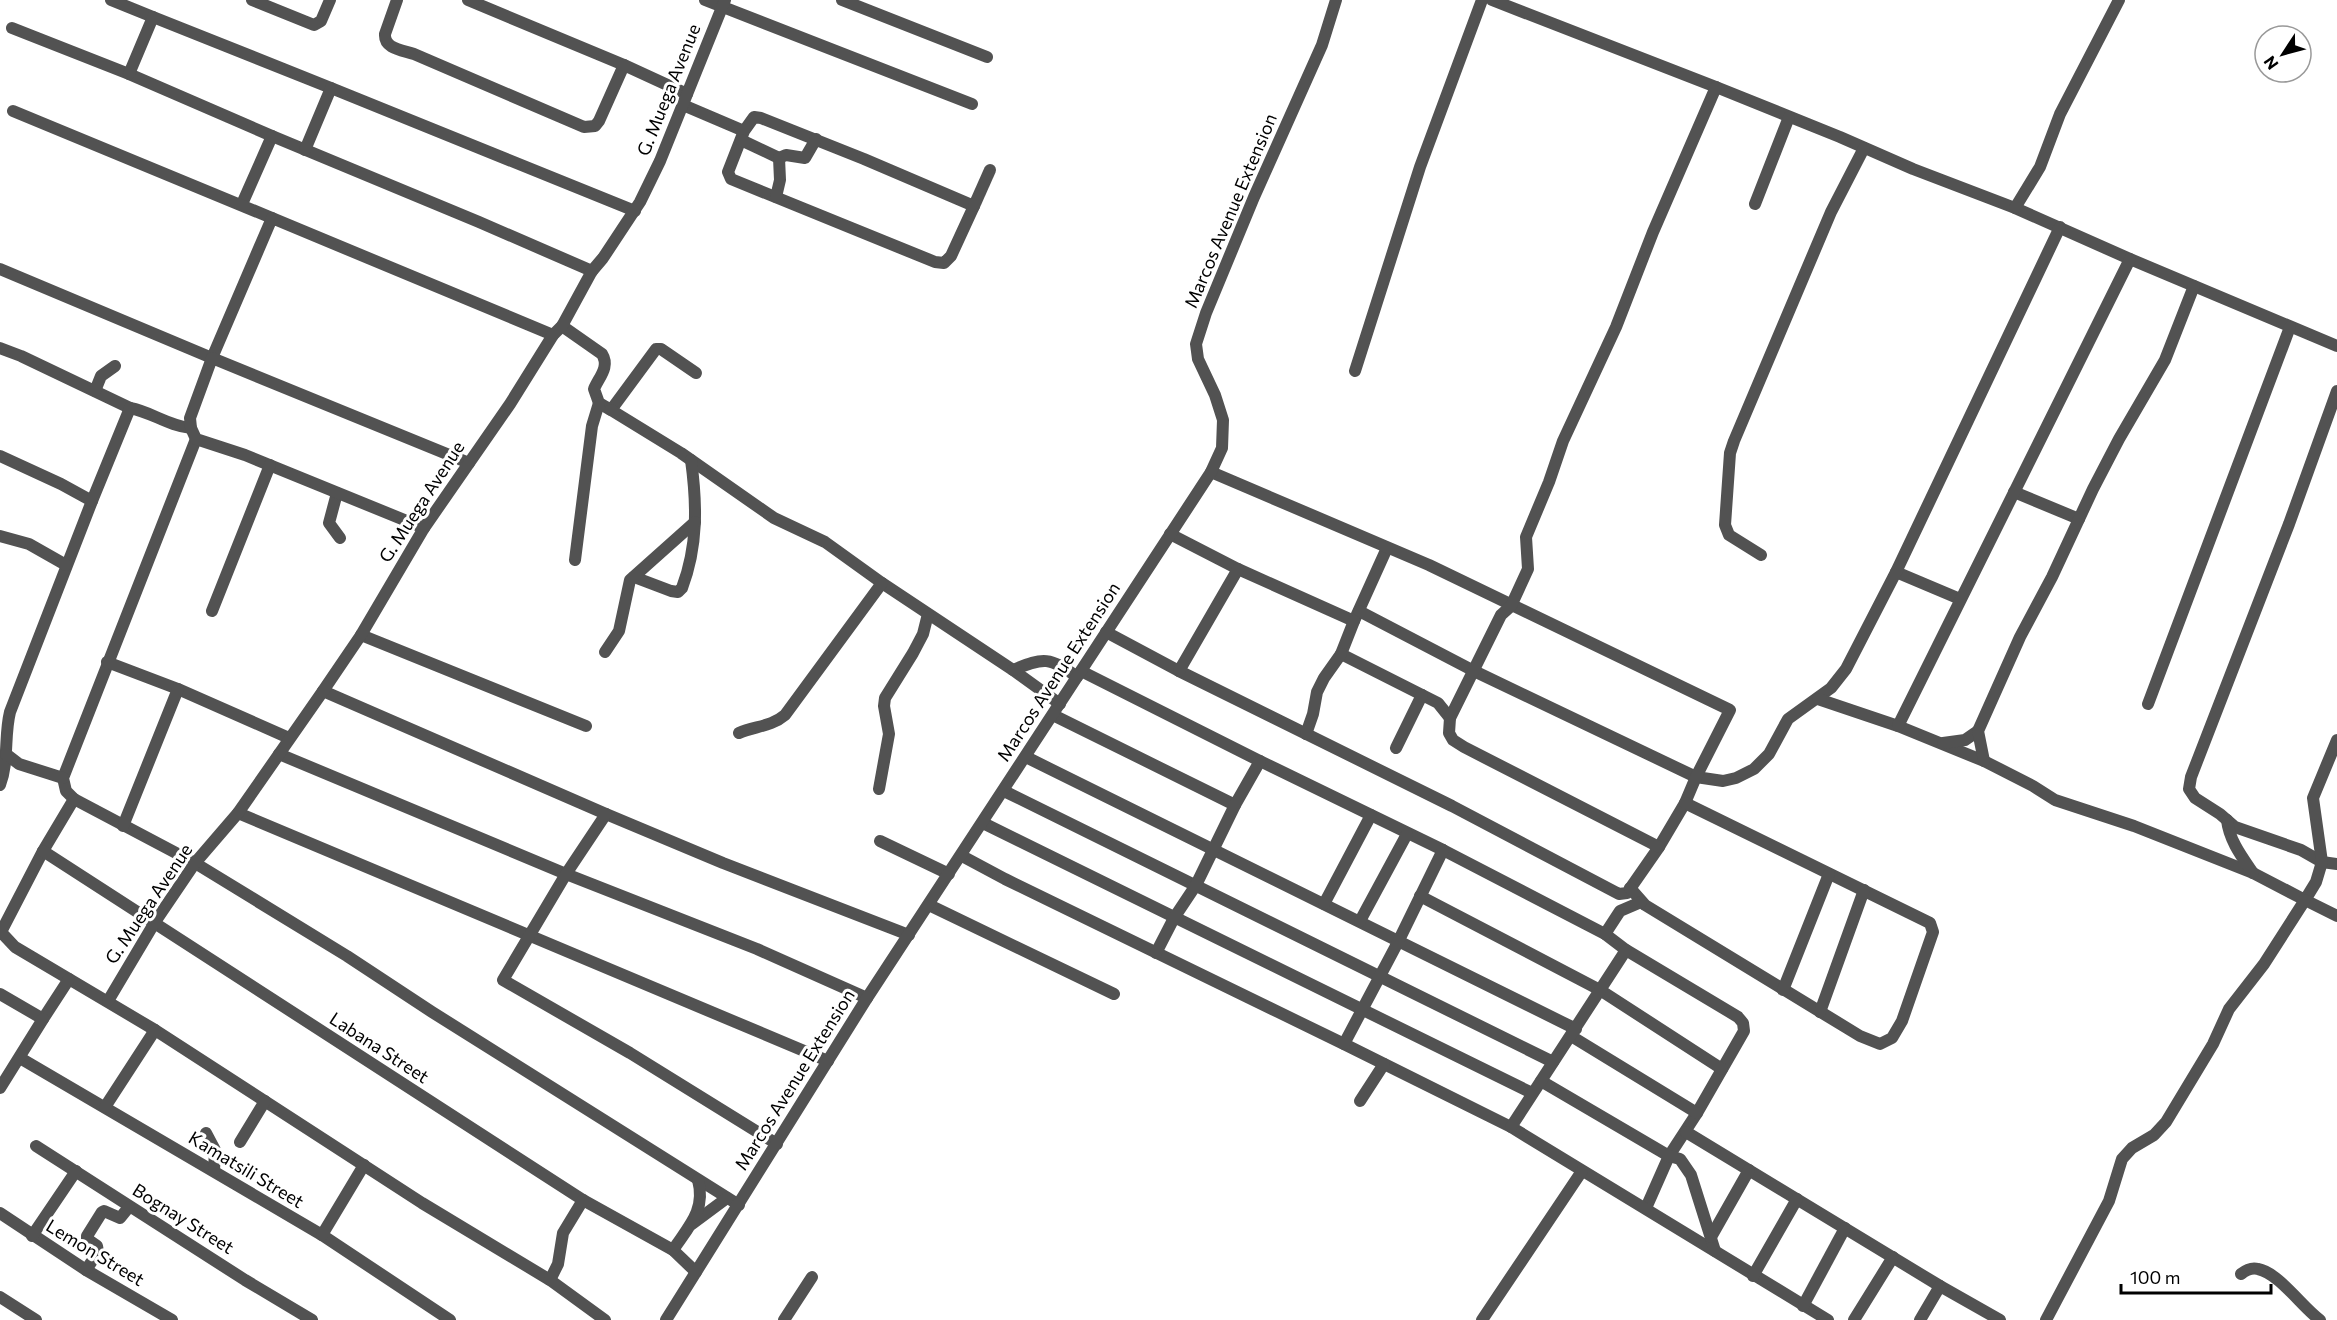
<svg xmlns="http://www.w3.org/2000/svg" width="2337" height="1320" viewBox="0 0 2337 1320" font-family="Commissioner,sans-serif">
<rect width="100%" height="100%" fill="#fff"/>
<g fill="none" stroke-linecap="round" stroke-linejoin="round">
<!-- minor -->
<g stroke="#525252" stroke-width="12">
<polyline points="111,0 153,17"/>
<polyline points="252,0 314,25 321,21 330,0"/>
<path d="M 397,0 L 385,34 C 384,49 402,50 414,54 L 584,127 L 595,126 L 599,121 L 624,65"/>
<polyline points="468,0 624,65 687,94"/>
<polyline points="705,0 972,104"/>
<polyline points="842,0 987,57"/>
<polyline points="1492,0 1716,87 1840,137 1913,169 2015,208 2130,259 2337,346"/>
<polyline points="12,28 129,74 272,136 242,204"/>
<polyline points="129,74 153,17 331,88"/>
<polyline points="683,105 744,131 754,117 761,118 864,159 974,206 951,256 944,263 935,262 731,179 728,172 744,131"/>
<polyline points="13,111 272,218"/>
<polyline points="272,136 479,222 592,271"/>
<polyline points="741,140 779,158"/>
<polyline points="305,150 331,88 635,211"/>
<polyline points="776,197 780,180 779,158 786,155 805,158 816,139"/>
<polyline points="1755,204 1789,117"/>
<polyline points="974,206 990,170"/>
<polyline points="2015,208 2040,167 2060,114 2119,0"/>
<polyline points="0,269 212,358 272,218 553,335"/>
<path d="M 562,326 L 602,354 C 610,367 599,377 594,389 L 599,403 L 611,410 L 656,349 L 661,349 L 696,373"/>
<polyline points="0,348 21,356 130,408"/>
<polyline points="1355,371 1420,167 1482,0"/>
<polyline points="95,391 101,376 115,366"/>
<polyline points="2337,391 2289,524 2191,777 2189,789 2195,798 2220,814 2235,827 2301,850 2322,862 2337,864"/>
<polyline points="611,410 681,453 774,518 825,542 882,583 1013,670 1060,704"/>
<polyline points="196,439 63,778 66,791 74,799 43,851 1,932 15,947 155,1030 422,1203 550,1280 605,1320"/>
<path d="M 0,456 L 61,484 L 92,501 L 10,712 C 4,736 9,761 0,785"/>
<polyline points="2014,492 2079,519"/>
<polyline points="337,493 329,523 340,538"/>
<path d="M 92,501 L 130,408 C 152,412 168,426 191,428"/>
<polyline points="424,528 245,455 196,439 191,428 190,418 212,358 469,463"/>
<polyline points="1170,534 1238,569 1354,621 1387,548"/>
<polyline points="0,536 29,544 66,565"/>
<polyline points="1761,555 1729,535 1725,525 1730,453 1734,441 1831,212 1864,148"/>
<polyline points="575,560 592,426 599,403"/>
<polyline points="1896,572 1960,599"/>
<path d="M 634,577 L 671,591 L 678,592 L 682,588 C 698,546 697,504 691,460"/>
<polyline points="212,611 270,465"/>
<polyline points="1359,611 1474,671 1696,777 1723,781 1736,778 1754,769 1769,754 1788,719 1831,688 1846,669 1896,572 2060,227"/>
<polyline points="1354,621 1341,654 1438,703 1450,718"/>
<polyline points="1106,632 1179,671 1452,806 1619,894 1627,893 1659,847 1685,803 1696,777 1730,710 1429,565 1211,472"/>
<polyline points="361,635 586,726"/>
<polyline points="605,652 619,631 630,580 695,522"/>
<polyline points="107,662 178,689 289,738"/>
<path d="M 1013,670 C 1044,657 1050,657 1077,677"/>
<polyline points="1081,671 1260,761 1443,850 1605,934 1626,950 1738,1017 1743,1023 1744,1031 1697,1113 1669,1156 1646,1208"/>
<polyline points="1179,671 1238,569"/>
<polyline points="323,691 606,814 723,863 909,935"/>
<polyline points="1818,699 1898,726 1984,761 2033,786 2055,800 2134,826 2253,873 2305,900 2316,882 2322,862 2313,798 2337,740"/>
<polyline points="2148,704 2290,327"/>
<polyline points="1053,715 1235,805"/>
<polyline points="1898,726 2130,259"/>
<path d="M 739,733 C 754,726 771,727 785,715 L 882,583"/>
<polyline points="1306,734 1313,714 1317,692 1324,678 1341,654"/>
<polyline points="1943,743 1965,740 1978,731"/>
<polyline points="1396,748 1422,695"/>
<polyline points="6,754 19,764 63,778"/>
<polyline points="279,754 566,874 757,949 867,998"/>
<polyline points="1026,757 1576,1029"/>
<polyline points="1984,761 1978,731 2020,637 2052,577 2093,489 2119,439 2165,360 2194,286"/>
<polyline points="879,789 889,734 884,706 885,698 913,653 923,634 928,614"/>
<polyline points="1004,791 1553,1062"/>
<polyline points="74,799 195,863 347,956 432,1012 739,1205"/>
<polyline points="238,813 828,1061"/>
<polyline points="606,814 566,874 503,980 630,1053 777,1144"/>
<path d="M 2227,820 C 2229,840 2242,857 2253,873"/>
<polyline points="983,823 1532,1093"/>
<polyline points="123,826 178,689"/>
<polyline points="880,841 949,874"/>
<polyline points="1659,847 1464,747 1453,740 1449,733 1450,718 1501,615 1511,606 1528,569 1526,537 1549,482 1563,441 1616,327 1653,232 1716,87"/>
<polyline points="43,851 583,1200 673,1250 696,1272"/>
<polyline points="962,856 1005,879 1344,1044 1511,1127 1828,1320"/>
<polyline points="1630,888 1645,905 1860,1036 1880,1044 1892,1038 1902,1021 1933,932 1930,923 1685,803"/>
<polyline points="1420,896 1600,990 1722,1069"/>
<polyline points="1324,904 1371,815"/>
<polyline points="929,905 1114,994"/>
<polyline points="1360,921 1407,834"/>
<polyline points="1605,934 1620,911 1641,902"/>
<polyline points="1156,953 1174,918 1196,885 1235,805 1260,761"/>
<polyline points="1783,990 1829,874"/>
<polyline points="0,994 43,1019 69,979"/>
<polyline points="108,1001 155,922 195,863 238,813 323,691 361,635 424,528 510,404 553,335 562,326 592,271 603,258 640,202 660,161 725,0"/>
<polyline points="1820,1012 1864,890"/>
<polyline points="1571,1036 1697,1113"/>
<polyline points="1344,1044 1398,942 1443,850"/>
<polyline points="20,1058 322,1235 450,1320"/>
<polyline points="1541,1081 1669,1156 1680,1159 1691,1175 1715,1251"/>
<polyline points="0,1088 43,1019"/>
<polyline points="1360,1101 1384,1064"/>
<polyline points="105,1107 155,1030"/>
<polyline points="1511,1127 1626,950"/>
<polyline points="1686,1132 1940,1286 2000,1320"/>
<polyline points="206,1133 215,1150 214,1171"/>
<polyline points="240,1142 265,1101"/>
<polyline points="36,1146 245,1280 312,1320"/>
<polyline points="0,1213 86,1270 172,1320"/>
<polyline points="692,1224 727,1198"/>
<polyline points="322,1235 364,1165"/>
<polyline points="32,1236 76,1171"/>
<polyline points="1711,1237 1749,1170"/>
<path d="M 673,1250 C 689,1226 706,1210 698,1180"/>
<polyline points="86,1270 98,1252 97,1246 87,1239 87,1236 102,1212 104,1211 120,1218 129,1207"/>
<path d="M 2241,1274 C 2246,1270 2251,1267 2258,1269 C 2279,1273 2302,1307 2320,1320"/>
<polyline points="1753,1276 1797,1199"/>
<polyline points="550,1280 558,1264 563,1233 583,1200"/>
<polyline points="0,1297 36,1320"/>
<polyline points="1803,1306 1845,1228"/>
<polyline points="666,1320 867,998 1211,472 1222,448 1223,420 1215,395 1198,359 1196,344 1206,313 1254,197 1322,45 1336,0"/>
<polyline points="784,1320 812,1277"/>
<polyline points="1482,1320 1582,1171"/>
<polyline points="1854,1320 1893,1257"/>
<polyline points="1920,1320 1940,1286"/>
<polyline points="2046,1320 2109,1201 2122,1159 2132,1148 2154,1135 2166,1122 2213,1044 2229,1009 2264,964 2305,900 2337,916"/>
</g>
</g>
<g text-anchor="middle" stroke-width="6" stroke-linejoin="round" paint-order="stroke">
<!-- street labels -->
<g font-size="18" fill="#000" stroke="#fff">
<text transform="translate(669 90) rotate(-68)" y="6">G. Muega Avenue</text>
<text transform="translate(1231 211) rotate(-67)" y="6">Marcos Avenue Extension</text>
<text transform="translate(422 502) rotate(-57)" y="6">G. Muega Avenue</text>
<text transform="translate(1059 672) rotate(-57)" y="6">Marcos Avenue Extension</text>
<text transform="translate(149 904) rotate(-56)" y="6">G. Muega Avenue</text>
<text transform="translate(379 1048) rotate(33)" y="6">Labana Street</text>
<text transform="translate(795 1080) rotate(-58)" y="6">Marcos Avenue Extension</text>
<text transform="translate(246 1170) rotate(31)" y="6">Kamatsili Street</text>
<text transform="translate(183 1219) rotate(32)" y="6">Bognay Street</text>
<text transform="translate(95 1253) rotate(31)" y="6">Lemon Street</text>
</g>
</g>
<!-- north arrow -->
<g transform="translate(2283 54) rotate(234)"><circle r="28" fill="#ffffff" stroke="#999999" stroke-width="1.5"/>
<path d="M0-4.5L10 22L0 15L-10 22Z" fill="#000000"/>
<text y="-9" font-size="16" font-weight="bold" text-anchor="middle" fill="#000000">N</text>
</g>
<!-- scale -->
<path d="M2121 1284v9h150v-9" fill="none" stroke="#000000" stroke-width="3"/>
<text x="2130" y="1284" font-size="18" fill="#000000" stroke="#ffffff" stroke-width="4.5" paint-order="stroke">100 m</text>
</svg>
